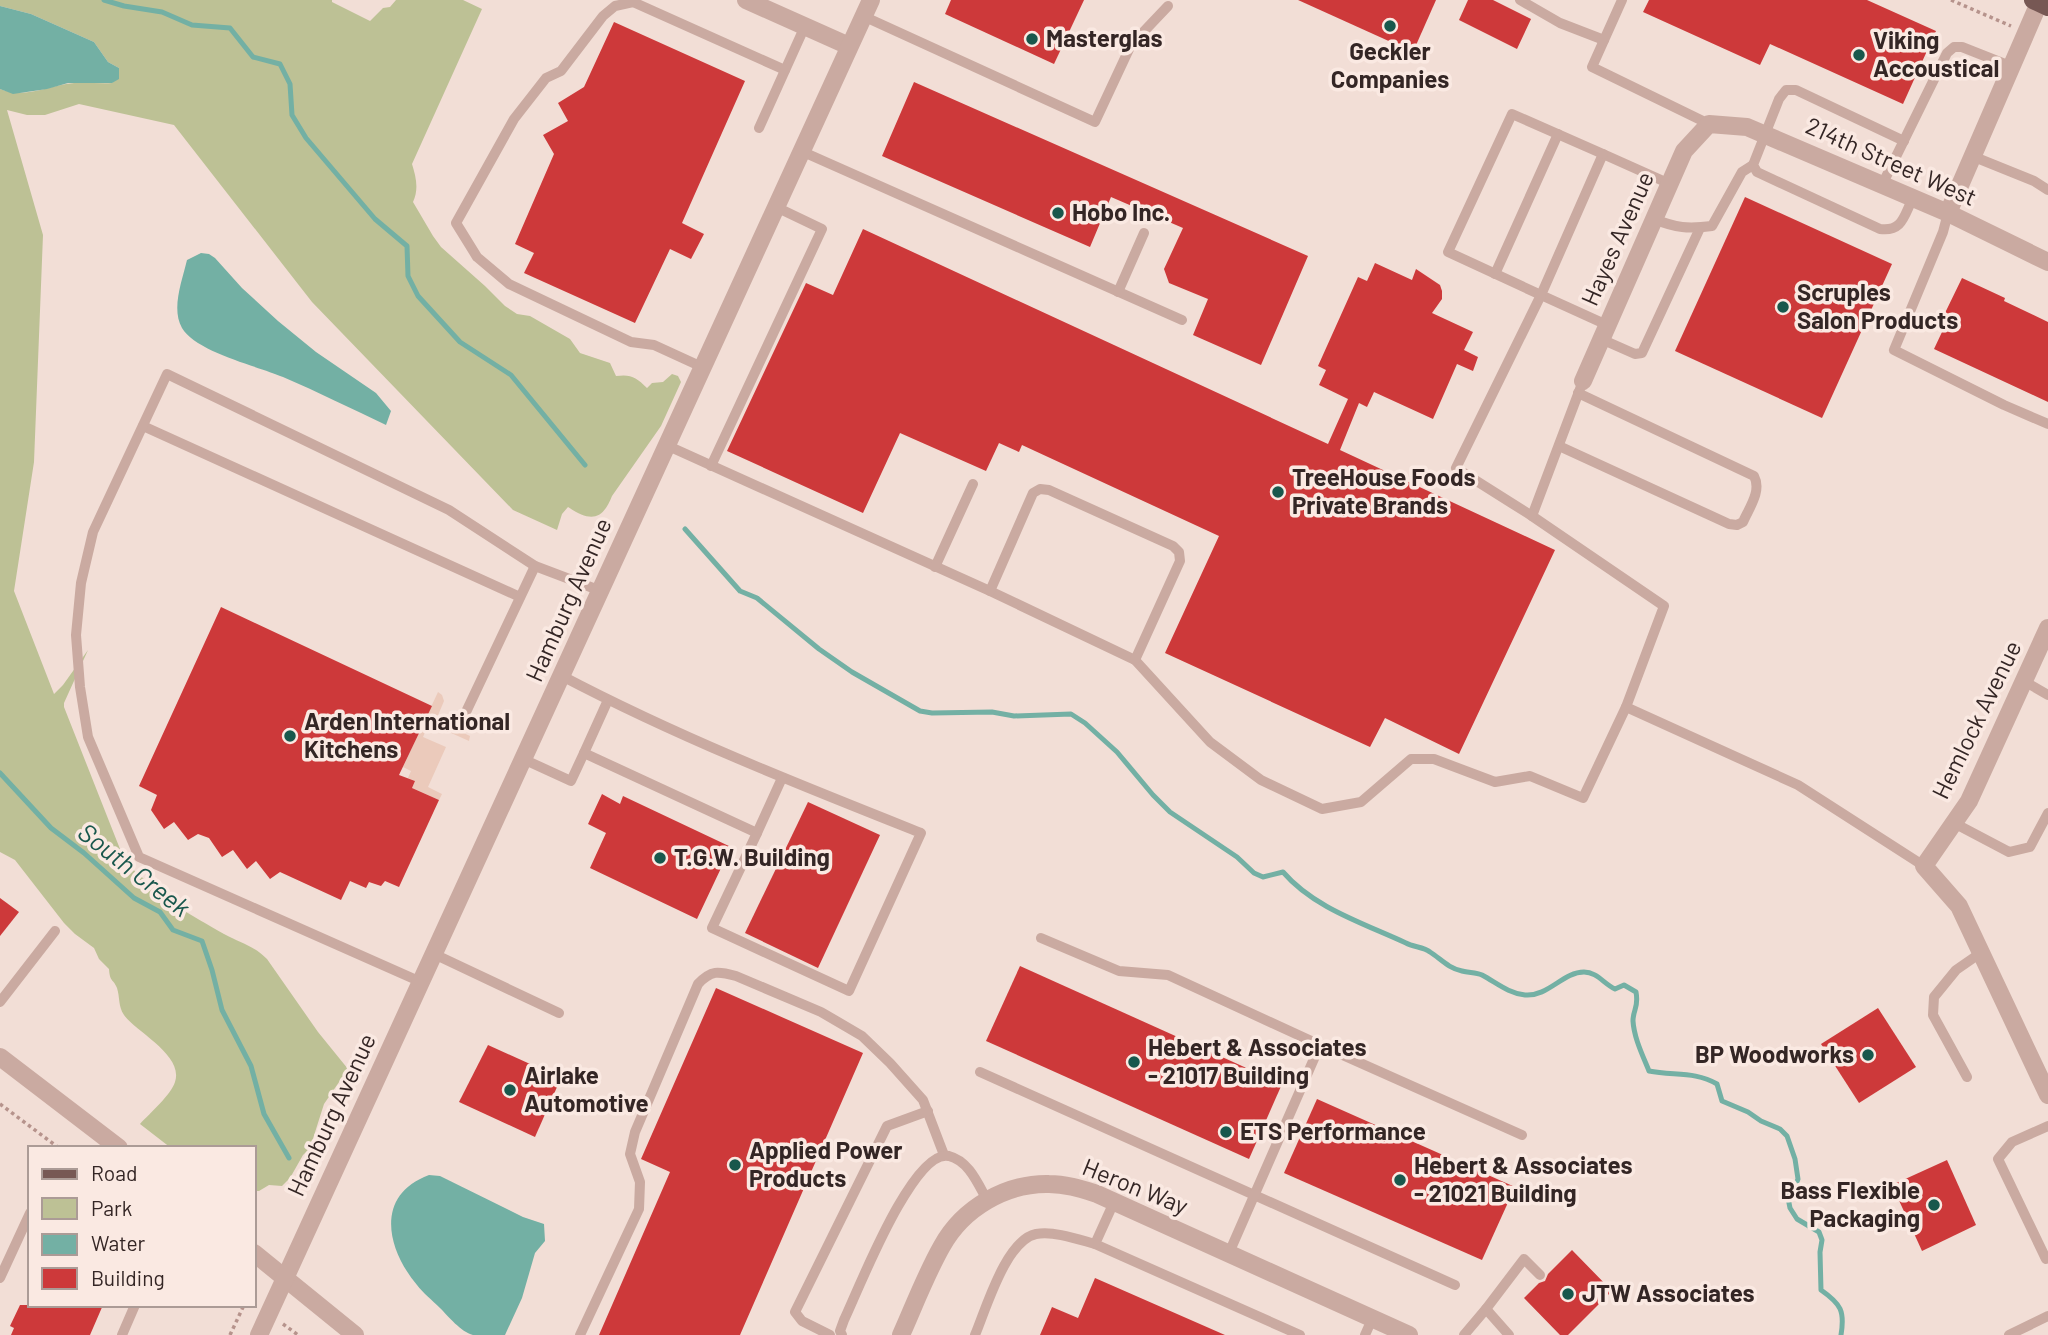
<svg xmlns="http://www.w3.org/2000/svg" width="2048" height="1335" viewBox="0 0 2048 1335" font-family="Barlow,sans-serif">
<rect width="100%" height="100%" fill="#f2ded6"/>
<!-- green -->
<path fill="#bdc195" d="M 0,0 L 332,0 L 332,2 L 370,21 L 383,8 L 390,7 L 396,0 L 463,0 L 482,9 L 412,164 C 416,177 419,189 413,202 L 433,236 L 441,247 L 485,286 L 505,306 L 517,314 L 530,316 L 570,339 L 580,353 L 610,363 L 616,376 C 631,374 636,377 647,388 L 652,383 L 663,382 L 672,374 L 678,376 L 681,382 L 661,426 L 612,496 C 602,522 589,521 568,507 L 562,514 L 557,530 L 513,510 L 312,302 L 174,125 L 79,104 L 45,115 L 27,115 L 7,110 L 43,235 L 34,462 L 14,591 L 54,694 L 63,685 L 88,650 L 64,703 L 64,707 L 120,849 C 131,875 152,885 177,896 L 176,907 C 193,915 207,925 224,934 C 240,943 253,945 267,959 L 318,1032 L 348,1069 L 324,1104 L 310,1148 L 303,1155 L 290,1178 L 282,1186 L 269,1185 L 259,1191 L 254,1191 L 254,1148 L 171,1148 L 140,1124 C 150,1113 171,1095 175,1082 C 184,1055 136,1032 124,1015 C 118,1006 120,997 117,988 C 113,978 110,983 109,969 L 99,959 L 94,948 L 75,934 L 64,923 L 15,860 L 0,852 L 0,89 C 23,98 43,88 66,84 C 81,81 97,84 112,83 L 119,68 L 108,62 L 94,42 L 31,14 L 0,6 Z"/>
<!-- plaza -->
<polygon fill="#ebcabb" points="438,692 442,695 444,701 436,720 470,736 469,741 429,723 423,737 446,747 428,787 442,794 439,800 412,788 415,781 408,778 411,771 403,767"/>
<!-- water -->
<g fill="#73b0a4">
<polygon points="0,6 31,14 94,42 108,62 119,68 119,79 112,83 68,83 47,89 13,94 0,89"/>
<path d="M 201,253 L 209,254 L 215,258 L 242,288 L 278,321 L 316,352 L 376,393 L 391,411 L 386,425 C 352,409 318,392 283,377 C 257,366 196,352 182,328 C 171,309 182,281 187,260 Z"/>
<path d="M 429,1175 L 440,1176 L 523,1217 L 544,1224 L 545,1241 L 535,1253 L 522,1298 L 505,1335 C 495,1335 482,1335 473,1335 C 461,1332 448,1316 440,1308 C 432,1300 423,1293 417,1285 C 386,1248 375,1195 429,1175 Z"/>
</g>
<g fill="none" stroke-linecap="round" stroke-linejoin="round">
<!-- stream -->
<g stroke="#73b0a4" stroke-width="5">
<polyline points="104,0 124,6 162,12 192,25 230,28 253,57 280,64 290,84 292,115 306,138 375,219 407,246 408,276 418,296 460,342 511,375 585,465"/>
<path d="M 685,529 L 740,591 L 757,598 L 819,649 L 852,672 L 920,711 L 932,713 L 992,712 L 1014,716 L 1071,714 L 1085,723 L 1117,752 L 1153,795 L 1170,812 L 1237,857 L 1254,873 L 1263,877 L 1283,872 C 1314,908 1363,923 1406,943 C 1413,947 1424,947 1430,952 C 1441,959 1448,968 1462,971 C 1469,973 1476,972 1482,975 C 1497,983 1508,993 1525,995 C 1548,997 1563,972 1584,972 C 1597,972 1604,984 1615,989 L 1624,985 L 1636,992 C 1639,1008 1633,1009 1633,1021 C 1634,1038 1643,1056 1649,1071 C 1673,1076 1695,1071 1717,1084 L 1722,1101 L 1748,1112 L 1761,1121 L 1780,1129 L 1787,1136 L 1795,1159 L 1798,1179 L 1794,1189 L 1788,1198 L 1790,1208 L 1797,1219 L 1819,1232 L 1822,1240 L 1820,1252 L 1821,1290 C 1841,1304 1845,1311 1841,1335"/>
<polyline points="0,773 51,828 84,853 134,898 160,912 173,930 202,941 212,970 222,1010 251,1066 264,1114 289,1158"/>
</g>
</g>
<!-- building -->
<g fill="#cd393a">
<polygon points="951,0 1084,0 1054,64 945,14"/>
<polygon points="1298,0 1436,0 1413,52"/>
<polygon points="1468,0 1493,0 1531,19 1517,49 1459,20"/>
<polygon points="1649,0 1867,0 1936,31 1903,104 1770,44 1760,65 1643,12"/>
<polygon points="614,22 745,81 682,223 704,234 691,259 670,249 635,323 524,273 534,253 515,244 554,154 543,135 568,121 558,103 584,87"/>
<polygon points="914,82 1308,256 1261,365 1193,335 1208,299 1169,283 1164,269 1183,228 1111,197 1090,247 882,156"/>
<polygon points="1745,197 1892,264 1822,418 1675,351"/>
<polygon points="863,229 1328,444 1348,399 1319,385 1326,370 1318,366 1358,277 1367,281 1375,263 1412,280 1416,269 1440,285 1442,291 1442,299 1432,313 1473,332 1464,350 1478,357 1473,371 1457,364 1433,419 1374,392 1367,407 1359,403 1340,450 1555,550 1459,754 1385,718 1370,747 1165,653 1219,536 1022,445 1019,452 999,443 986,471 900,433 863,513 727,451 806,283 833,295"/>
<polygon points="1962,278 2005,298 2004,301 2048,322 2048,402 1934,349 1950,315 1945,313"/>
<polygon points="221,607 432,706 399,775 415,781 412,788 439,800 399,887 385,881 381,886 369,882 366,888 350,881 341,900 280,872 270,879 256,861 247,869 233,850 222,857 209,838 198,834 188,840 174,822 164,829 151,810 157,795 139,786"/>
<polygon points="602,794 620,804 623,796 731,847 697,919 590,868 606,833 588,824"/>
<polygon points="808,802 880,835 818,968 745,933"/>
<polygon points="0,898 19,912 0,936"/>
<polygon points="1020,966 1282,1084 1249,1159 986,1041"/>
<polygon points="716,988 863,1053 740,1335 599,1335 670,1172 641,1159"/>
<polygon points="1878,1008 1916,1067 1859,1103 1821,1044"/>
<polygon points="488,1045 561,1078 535,1137 459,1102"/>
<polygon points="1317,1099 1515,1187 1482,1260 1284,1173"/>
<polygon points="1947,1160 1976,1225 1922,1251 1892,1185"/>
<polygon points="1572,1250 1612,1291 1568,1335 1560,1335 1524,1298 1539,1283 1545,1281 1548,1274"/>
<polygon points="1095,1278 1225,1335 1040,1335 1052,1307 1078,1318"/>
<polygon points="20,1305 103,1305 90,1335 11,1335 14,1328 10,1326"/>
</g>
<g fill="none" stroke-linecap="round" stroke-linejoin="round">
<!-- path -->
<g stroke="#b6938c" stroke-width="3.5" stroke-dasharray="3.5 3.5" stroke-linecap="butt">
<polyline points="1951,0 2011,26"/>
<polyline points="0,1104 59,1148"/>
<polyline points="283,1324 298,1335"/>
<polyline points="230,1335 244,1305"/>
</g>
<!-- service -->
<g stroke="#caaaa1" stroke-width="10">
<polyline points="634,0 633,2 615,6 603,16 561,71 546,78 514,119 456,223 477,257 509,284 631,342 654,345 702,367"/>
<polyline points="1520,0 1560,23 1604,40"/>
<polyline points="1622,0 1592,67 1709,124"/>
<polyline points="633,2 785,70"/>
<polyline points="863,16 1095,122 1131,45 1168,6"/>
<polyline points="759,128 805,26"/>
<path d="M 1904,141 L 1796,90 L 1786,90 L 1779,99 L 1753,165 L 1757,172 L 1880,229 C 1903,232 1904,215 1913,198"/>
<polyline points="801,151 1182,320"/>
<polyline points="1972,156 2034,181 2048,190"/>
<polyline points="1882,185 1947,53 1954,47 1962,47 2010,66"/>
<polyline points="1948,213 1943,232 1894,350 2004,405 2048,424"/>
<path d="M 1654,219 C 1676,228 1688,229 1712,226 L 1742,172 L 1753,165"/>
<polyline points="1495,274 1558,134"/>
<polyline points="1118,292 1144,233"/>
<polyline points="1607,325 1541,295 1603,154 1670,184"/>
<polyline points="1601,339 1635,354 1642,353 1700,228"/>
<polyline points="1583,381 1532,516 1664,606 1626,707 1798,785 1924,866"/>
<polyline points="143,426 520,597"/>
<polyline points="666,445 990,591 1135,660 1210,742 1261,780 1322,809 1361,802 1411,759 1434,759 1495,782 1530,776 1583,798 1626,707"/>
<path d="M 1559,446 L 1729,524 L 1737,525 L 1743,522 C 1749,508 1762,491 1754,476 L 1578,393"/>
<polyline points="711,466 822,229 776,207"/>
<polyline points="1532,516 1456,468 1541,295 1448,252 1512,114 1603,154"/>
<polyline points="935,567 973,484"/>
<polyline points="990,591 1033,493 1040,489 1049,490 1173,546 1179,552 1180,561 1135,660"/>
<polyline points="2024,681 2048,695"/>
<polyline points="466,712 535,566"/>
<polyline points="584,753 608,700"/>
<path d="M 523,759 L 571,781 L 584,753 L 757,833 L 712,928 L 849,991 L 921,833 C 800,785 678,737 562,676"/>
<polyline points="1954,823 2009,852 2030,847 2048,813"/>
<polyline points="757,833 782,778"/>
<polyline points="1041,938 1119,971 1168,975 1320,1045"/>
<polyline points="434,954 559,1013"/>
<polyline points="421,982 139,857 88,737 80,687 76,635 81,583 93,532 167,374 449,510 535,566 601,591"/>
<polyline points="0,1002 55,931"/>
<polyline points="980,1072 1455,1285"/>
<polyline points="1967,1077 1933,1015 1934,997 1956,970 1982,952"/>
<polyline points="2048,1126 2012,1142 1998,1159 2046,1259 2048,1257"/>
<polyline points="1114,1202 1095,1244 1300,1335"/>
<polyline points="1229,1253 1320,1045 1522,1135"/>
<polyline points="0,1278 30,1213"/>
<polyline points="1486,1309 1524,1259 1540,1275"/>
<polyline points="122,1335 135,1305"/>
<path d="M 580,1335 L 639,1209 L 640,1182 L 630,1154 L 635,1132 L 698,984 C 711,970 718,971 736,976 L 821,1012 L 862,1036 L 890,1063 L 923,1100 L 944,1155"/>
<polyline points="830,1335 802,1321 795,1312 887,1126 928,1111"/>
<path d="M 842,1335 L 840,1331 L 844,1320 C 858,1291 913,1148 949,1156 C 969,1161 978,1184 987,1200"/>
<path d="M 975,1335 C 986,1309 1006,1240 1036,1234 C 1055,1231 1077,1239 1095,1244"/>
<polyline points="1365,1335 1373,1317"/>
<polyline points="1464,1335 1486,1309 1509,1335"/>
<polyline points="2009,1335 2048,1316"/>
</g>
<!-- minor -->
<g stroke="#caaaa1" stroke-width="18">
<polyline points="746,0 849,46"/>
<polyline points="1948,213 2039,3"/>
<polyline points="1583,381 1684,151 1709,124 1747,127 1948,213 2048,262"/>
<polyline points="2048,628 1969,801 1924,866 1959,906 2048,1095"/>
<path d="M 901,1335 C 914,1306 926,1274 942,1246 C 963,1208 1006,1183 1049,1184 C 1066,1184 1081,1189 1097,1194 L 1409,1335"/>
</g>
<!-- tertiary -->
<g stroke="#caaaa1" stroke-width="18">
<polyline points="0,1057 119,1148"/>
<polyline points="254,1253 355,1335"/>
<polyline points="259,1335 871,0"/>
</g>
<!-- primary -->
<polyline stroke="#775854" stroke-width="18" points="2033,0 2048,7"/>
</g>
<!-- markers -->
<g fill="#18574c" stroke="#fae9e2" stroke-width="2.5">
<circle cx="1390" cy="26" r="7"/>
<circle cx="1032" cy="39" r="7"/>
<circle cx="1859" cy="55" r="7"/>
<circle cx="1058" cy="213" r="7"/>
<circle cx="1783" cy="307" r="7"/>
<circle cx="1278" cy="492" r="7"/>
<circle cx="290" cy="736" r="7"/>
<circle cx="660" cy="858" r="7"/>
<circle cx="1868" cy="1055" r="7"/>
<circle cx="1134" cy="1062" r="7"/>
<circle cx="510" cy="1090" r="7"/>
<circle cx="1226" cy="1132" r="7"/>
<circle cx="735" cy="1165" r="7"/>
<circle cx="1400" cy="1180" r="7"/>
<circle cx="1934" cy="1205" r="7"/>
<circle cx="1568" cy="1294" r="7"/>
</g>
<g text-anchor="middle" stroke-width="7" stroke-linejoin="round" paint-order="stroke">
<!-- poi labels -->
<g font-size="24" font-weight="bold" fill="#342625" stroke="#fae9e2" text-anchor="start">
<text x="1046" y="47">Masterglas</text>
<text x="1873" y="49">Viking<tspan x="1873" dy="28">Accoustical</tspan></text>
<text x="1390" y="60" text-anchor="middle">Geckler<tspan x="1390" dy="28">Companies</tspan></text>
<text x="1072" y="221">Hobo Inc.</text>
<text x="1797" y="301">Scruples<tspan x="1797" dy="28">Salon Products</tspan></text>
<text x="1292" y="486">TreeHouse Foods<tspan x="1292" dy="28">Private Brands</tspan></text>
<text x="304" y="730">Arden International<tspan x="304" dy="28">Kitchens</tspan></text>
<text x="674" y="866">T.G.W. Building</text>
<text x="1148" y="1056">Hebert &amp; Associates<tspan x="1148" dy="28">- 21017 Building</tspan></text>
<text x="1854" y="1063" text-anchor="end">BP Woodworks</text>
<text x="524" y="1084">Airlake<tspan x="524" dy="28">Automotive</tspan></text>
<text x="1240" y="1140">ETS Performance</text>
<text x="749" y="1159">Applied Power<tspan x="749" dy="28">Products</tspan></text>
<text x="1414" y="1174">Hebert &amp; Associates<tspan x="1414" dy="28">- 21021 Building</tspan></text>
<text x="1920" y="1199" text-anchor="end">Bass Flexible<tspan x="1920" dy="28">Packaging</tspan></text>
<text x="1582" y="1302">JTW Associates</text>
</g>
<!-- street labels -->
<g font-size="24" fill="#342625" stroke="#fae9e2">
<text transform="translate(1891 162) rotate(24)" y="8">214th Street West</text>
<text transform="translate(1618 239) rotate(-66)" y="8">Hayes Avenue</text>
<text transform="translate(569 600) rotate(-66)" y="8">Hamburg Avenue</text>
<text transform="translate(1977 720) rotate(-64)" y="8">Hemlock Avenue</text>
<text transform="translate(332 1115) rotate(-65)" y="8">Hamburg Avenue</text>
<text transform="translate(1135 1187) rotate(22)" y="8">Heron Way</text>
</g>
<!-- water labels -->
<g font-size="26" font-style="italic" fill="#18574c" stroke="#fae9e2">
<text transform="translate(134 870) rotate(38)" y="9">South Creek</text>
</g>
</g>
<!-- legend -->
<rect x="28" y="1146" width="228" height="161" fill="#fae9e2" stroke="#ab9b96" stroke-width="2"/>
<rect x="42" y="1169" width="35" height="10" fill="#775854" stroke="#ab9b96" stroke-width="2"/>
<text x="91" y="1181" font-size="21" fill="#342625">Road</text>
<rect x="42" y="1198" width="35" height="21" fill="#bdc195" stroke="#ab9b96" stroke-width="2"/>
<text x="91" y="1216" font-size="21" fill="#342625">Park</text>
<rect x="42" y="1234" width="35" height="21" fill="#73b0a4" stroke="#ab9b96" stroke-width="2"/>
<text x="91" y="1251" font-size="21" fill="#342625">Water</text>
<rect x="42" y="1268" width="35" height="21" fill="#cd393a" stroke="#ab9b96" stroke-width="2"/>
<text x="91" y="1286" font-size="21" fill="#342625">Building</text>
</svg>
